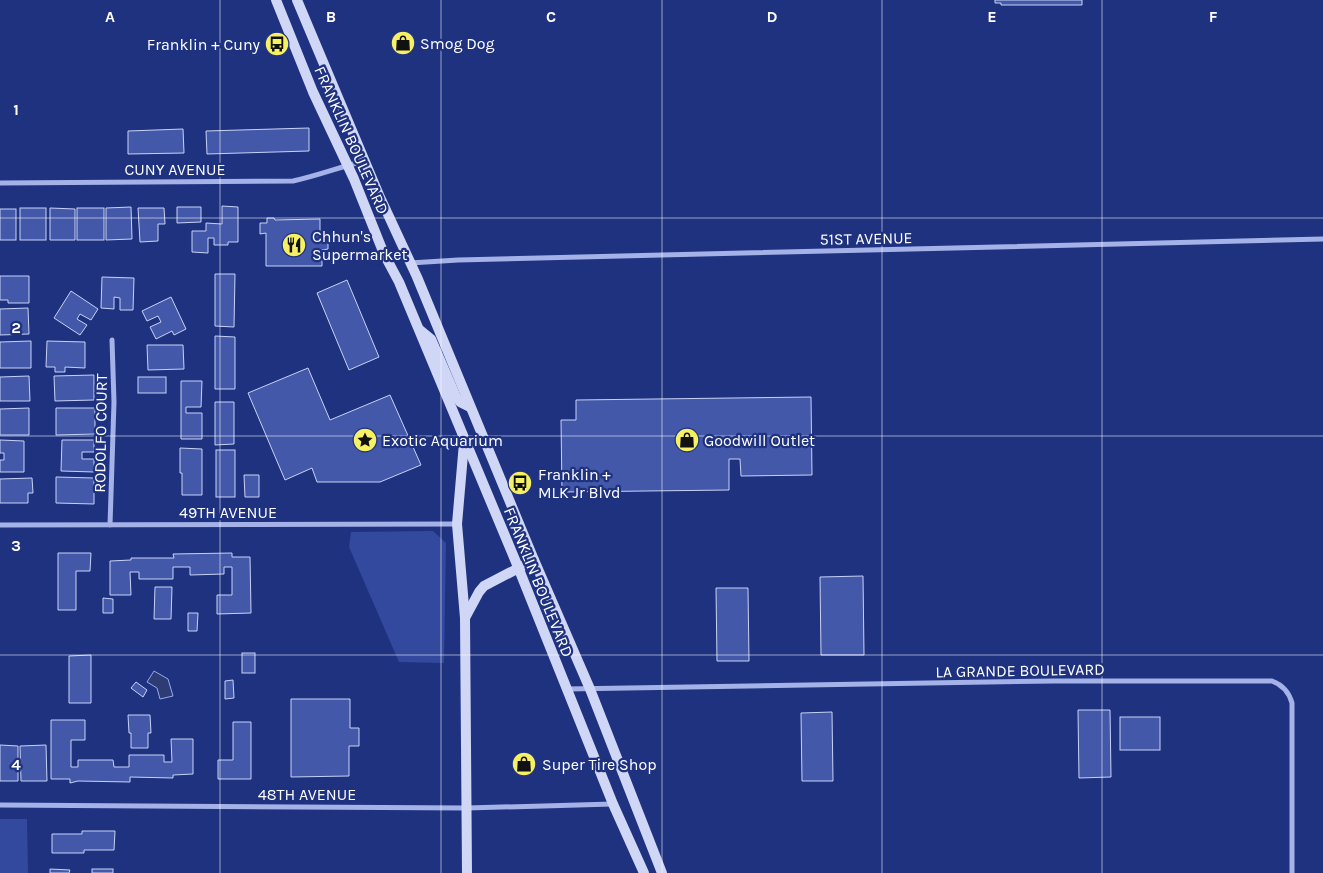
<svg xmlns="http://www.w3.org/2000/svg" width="1323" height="873" viewBox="0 0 1323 873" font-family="Karla,sans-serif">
<rect width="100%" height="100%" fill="#1f3280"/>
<!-- green -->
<g fill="#33499e">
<polygon points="433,531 446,543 444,663 399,662 349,547 351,532"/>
<polygon points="0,819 27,819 28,873 0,873"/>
</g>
<!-- water -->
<polygon fill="#2e3c76" stroke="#97aaea" points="154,671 168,679 173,696 160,699 157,688 147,682"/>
<!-- building -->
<g fill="#4358a8" stroke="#c8d2f6">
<polygon points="995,0 1082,0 1082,5 1001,5 1001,3 995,3"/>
<polygon points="309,128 309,151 207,154 206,131"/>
<polygon points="183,129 184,153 128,154 128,131"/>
<polygon points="222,206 238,207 238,242 228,242 228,245 214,245 214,238 208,238 208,253 192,252 192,231 206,231 206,223 222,224"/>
<polygon points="131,207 132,239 106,240 106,208"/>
<polygon points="177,207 201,207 201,222 177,223"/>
<rect x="20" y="208" width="26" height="32"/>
<polygon points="50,208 75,209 75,240 50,240"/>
<rect x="77" y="208" width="27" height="32"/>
<polygon points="138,208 164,208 165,224 158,224 158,241 140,242"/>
<rect x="0" y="209" width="16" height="31"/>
<polygon points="267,218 274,218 275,220 320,219 320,238 328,238 328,249 322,250 322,266 266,266 266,233 260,234 260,223 267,223"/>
<polygon points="215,274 235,274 234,327 215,326"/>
<polygon points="0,276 29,276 29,303 8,303 8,300 0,300"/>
<polygon points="102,277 134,278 133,310 120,310 120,298 114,297 114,309 101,308"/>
<polygon points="347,280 379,357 349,370 317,293"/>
<polygon points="71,291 98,309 91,320 80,314 77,319 87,325 80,335 54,318"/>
<polygon points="171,297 186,329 174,335 172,331 156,339 150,327 161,322 158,316 147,321 142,311"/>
<polygon points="28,308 29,334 0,335 0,309"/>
<polygon points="215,336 235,337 235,389 215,389"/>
<polygon points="31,341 31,368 0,368 0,342"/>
<polygon points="47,341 85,342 85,368 65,367 65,372 55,372 55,367 46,367"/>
<polygon points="147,345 183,345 184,369 148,370"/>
<polygon points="308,368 330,420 390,395 421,465 380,482 317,482 312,468 285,480 248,393"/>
<polygon points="94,375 94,400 55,401 54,376"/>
<polygon points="29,376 30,401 0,401 0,377"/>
<rect x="138" y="377" width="28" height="16"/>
<polygon points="181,381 202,381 201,407 186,407 186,413 202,413 202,439 181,439"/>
<polygon points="811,397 812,475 741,476 740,459 729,459 729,490 562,492 561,420 576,420 576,400"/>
<polygon points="215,402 234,402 234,444 215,445"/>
<polygon points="29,408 29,435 0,435 0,409"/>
<polygon points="56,408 95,408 95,434 56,435"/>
<polygon points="0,440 24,441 24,472 0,472 0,460 4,460 4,453 0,453"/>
<polygon points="62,440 94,440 94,452 82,452 82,459 94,459 94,472 61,471"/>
<polygon points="180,448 202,449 202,495 182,495 182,473 180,473"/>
<rect x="216" y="450" width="19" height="47"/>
<polygon points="244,475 259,475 259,497 245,497"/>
<polygon points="56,477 94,478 94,504 56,503"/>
<polygon points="32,478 33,493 28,493 28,503 0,503 0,479"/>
<polygon points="58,553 91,553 90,571 76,571 76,610 58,610"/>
<polygon points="232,553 232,557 250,557 251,613 217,614 217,595 232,595 232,567 224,567 224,574 190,575 190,567 173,567 173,579 139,579 139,572 130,572 131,595 110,595 110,561 131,560 131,558 174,558 173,554"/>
<polygon points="863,576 864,655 821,655 820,577"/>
<polygon points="155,587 172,587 171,619 154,619"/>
<polygon points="716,588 748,588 749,661 717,661"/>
<polygon points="103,598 113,599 113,613 103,613"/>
<polygon points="188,613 198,613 197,631 188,631"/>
<rect x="242" y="653" width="13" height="20"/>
<polygon points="91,655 91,703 69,703 69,656"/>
<polygon points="233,680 234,698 225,699 225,681"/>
<polygon points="136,682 147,690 143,697 131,688"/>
<polygon points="291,699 350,699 350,728 359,728 359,746 349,746 349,776 291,777"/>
<polygon points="1078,710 1110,710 1111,777 1079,778"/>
<polygon points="832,712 833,781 802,781 801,713"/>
<polygon points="128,715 150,715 151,733 148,733 148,748 131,748 131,733 129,733"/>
<rect x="1120" y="717" width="40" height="33"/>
<polygon points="51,720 85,720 85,740 71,740 71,767 78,767 78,760 113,760 114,767 129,767 129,755 164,755 164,762 172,762 171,739 193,739 193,774 173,775 173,778 130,777 130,782 78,781 70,783 70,779 51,779"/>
<polygon points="233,722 251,722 251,779 218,779 218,760 233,760"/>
<polygon points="0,745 18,746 18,781 0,781"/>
<polygon points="46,745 47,781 21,781 20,746"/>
<polygon points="82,831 115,831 114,850 84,850 84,853 52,853 52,834 82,834"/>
<polygon points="50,869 70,870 69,873 50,873"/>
<rect x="92" y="869" width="21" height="4"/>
</g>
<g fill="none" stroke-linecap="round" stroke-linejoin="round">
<!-- street -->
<g stroke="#a4b2e8" stroke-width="5">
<path d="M 0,183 L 293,181 C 317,176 340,167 364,161"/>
<polyline points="410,263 458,260 1323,239"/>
<polyline points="0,525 457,524"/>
<polyline points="110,525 114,402 112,340"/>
<path d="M 567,689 L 1054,681 L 1272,681 C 1283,685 1289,692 1292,703 L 1292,873"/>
<polyline points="0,805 467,808 613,804"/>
</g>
<!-- secondary -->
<g stroke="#cfd6f6" stroke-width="10">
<polyline points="276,0 313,92 354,179 384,254 399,282 518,567 613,804 644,873"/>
<polyline points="297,0 379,195 417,277 534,560 590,689 662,873"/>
<polyline points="420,330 431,339 456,397 460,402 470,407"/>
<polyline points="464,443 457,524 465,618 467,873"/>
<polyline points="465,618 479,592 484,586 534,560"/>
</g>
</g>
<!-- grid -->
<path fill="none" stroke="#fff" stroke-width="1" stroke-opacity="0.55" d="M 220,0 L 220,873M 441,0 L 441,873M 662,0 L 662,873M 882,0 L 882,873M 1102,0 L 1102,873M 0,218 L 1323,218M 0,436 L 1323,436M 0,655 L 1323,655"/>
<!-- icons -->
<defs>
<g id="shop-disc" transform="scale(1.25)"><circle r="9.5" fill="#f6f064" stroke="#1f3280"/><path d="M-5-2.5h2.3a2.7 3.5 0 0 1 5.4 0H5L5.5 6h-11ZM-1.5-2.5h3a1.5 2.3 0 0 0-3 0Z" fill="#111"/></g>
<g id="bus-disc" transform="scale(1.25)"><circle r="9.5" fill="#f6f064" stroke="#1f3280"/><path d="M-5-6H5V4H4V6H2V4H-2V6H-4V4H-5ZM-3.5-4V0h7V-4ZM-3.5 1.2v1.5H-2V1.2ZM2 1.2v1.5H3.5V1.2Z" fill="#111"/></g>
<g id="restaurant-disc" transform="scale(1.25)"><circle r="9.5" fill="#f6f064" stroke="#1f3280"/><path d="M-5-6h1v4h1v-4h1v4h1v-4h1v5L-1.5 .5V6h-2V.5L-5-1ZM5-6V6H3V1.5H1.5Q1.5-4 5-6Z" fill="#111"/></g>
<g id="sight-disc" transform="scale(1.25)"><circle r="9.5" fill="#f6f064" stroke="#1f3280"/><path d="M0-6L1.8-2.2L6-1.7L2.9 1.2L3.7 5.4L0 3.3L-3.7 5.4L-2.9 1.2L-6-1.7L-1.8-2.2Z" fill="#111"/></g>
</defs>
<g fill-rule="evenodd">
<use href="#shop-disc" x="403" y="43"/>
<use href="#bus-disc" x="277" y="44"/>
<use href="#restaurant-disc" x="294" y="245"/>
<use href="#sight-disc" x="365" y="440"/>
<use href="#shop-disc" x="687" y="440"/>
<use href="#bus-disc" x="520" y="483"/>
<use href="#shop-disc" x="524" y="764"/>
</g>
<g text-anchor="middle" stroke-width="4.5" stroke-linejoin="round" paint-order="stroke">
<!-- poi labels -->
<g font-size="16" fill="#fff" stroke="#1f3280" text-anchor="start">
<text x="420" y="49">Smog Dog</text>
<text x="260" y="50" text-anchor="end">Franklin + Cuny</text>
<text x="312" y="242">Chhun's<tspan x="312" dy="18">Supermarket</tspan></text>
<text x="382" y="446">Exotic Aquarium</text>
<text x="704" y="446">Goodwill Outlet</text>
<text x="538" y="480">Franklin +<tspan x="538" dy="18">MLK Jr Blvd</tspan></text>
<text x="542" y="770">Super Tire Shop</text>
</g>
<!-- street labels -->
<g font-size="16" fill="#fff" stroke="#1f3280">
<text transform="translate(352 140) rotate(66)" y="6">FRANKLIN BOULEVARD</text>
<text x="175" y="175">CUNY AVENUE</text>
<text transform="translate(866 238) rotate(-1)" y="6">51ST AVENUE</text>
<text transform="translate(100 433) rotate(-89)" y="6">RODOLFO COURT</text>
<text x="228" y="518">49TH AVENUE</text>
<text transform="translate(539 582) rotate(68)" y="6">FRANKLIN BOULEVARD</text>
<text transform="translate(1020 670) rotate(-1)" y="6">LA GRANDE BOULEVARD</text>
<text x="307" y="800">48TH AVENUE</text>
</g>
</g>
<g font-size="16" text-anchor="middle" font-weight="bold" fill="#fff" stroke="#1f3280" stroke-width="4.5" stroke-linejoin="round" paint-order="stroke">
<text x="110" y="22">A</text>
<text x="331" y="22">B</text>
<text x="551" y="22">C</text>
<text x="772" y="22">D</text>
<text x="992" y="22">E</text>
<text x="1213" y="22">F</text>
<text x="16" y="115">1</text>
<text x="16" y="333">2</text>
<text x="16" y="551">3</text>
<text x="16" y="770">4</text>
</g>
</svg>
